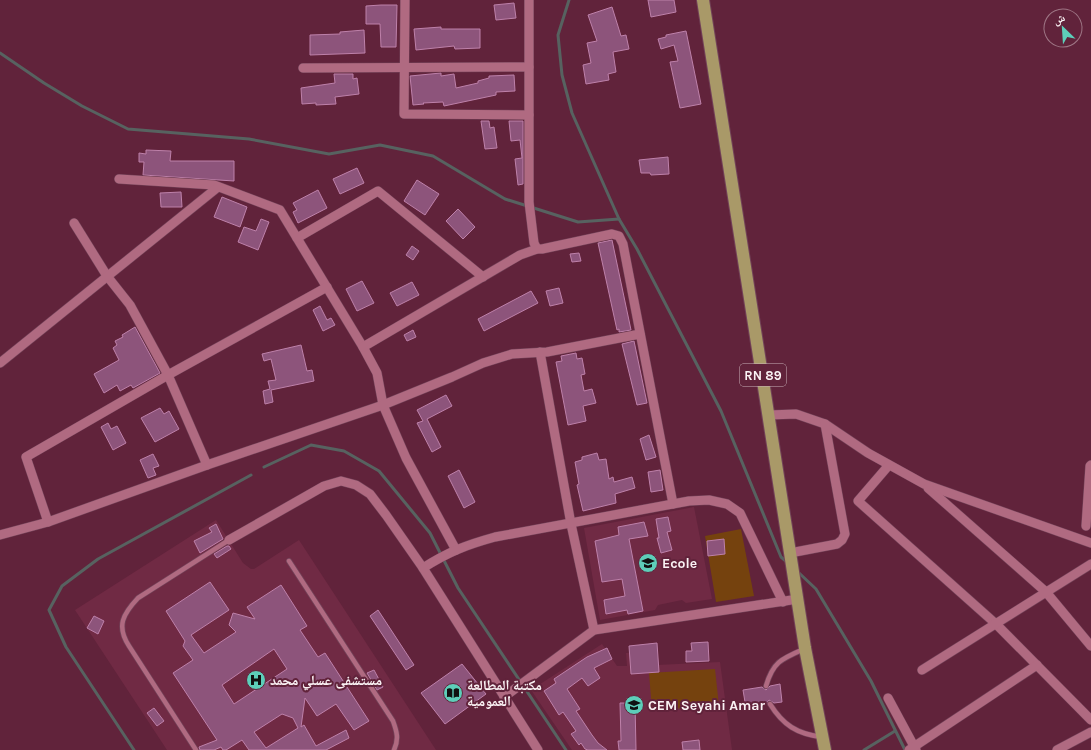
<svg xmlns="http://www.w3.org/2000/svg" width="1091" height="750" viewBox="0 0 1091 750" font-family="Karla,'Noto Naskh Arabic',sans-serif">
<rect width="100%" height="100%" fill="#61233b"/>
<!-- built -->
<g fill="#702a44">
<polygon points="694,507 712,599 686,603 682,600 658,605 655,610 600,620 584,528"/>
<polygon points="216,520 243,563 251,569 254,569 299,540 436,750 167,750 75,610"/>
<polygon points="602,644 617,666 627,666 626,653 656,651 657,665 720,662 732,750 572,750 531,690"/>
</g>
<!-- green -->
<g fill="#75420e">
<polygon points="741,529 754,596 716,602 705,536"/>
<polygon points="715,669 719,706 652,710 649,673"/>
</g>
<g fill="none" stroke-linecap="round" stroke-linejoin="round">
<!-- stream -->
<g stroke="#576260" stroke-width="3">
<polyline points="569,0 558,35 562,75 572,113 619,219 637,249 721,411 781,557 788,563"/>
<polyline points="0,53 44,83 82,106 128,129 249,139 329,154 380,145 433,156 505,199 578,222 619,219"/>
<polyline points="264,467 311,445 344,451 379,471 430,533 458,588 566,750"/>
<polyline points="798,572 816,589 871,681 905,750"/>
<polyline points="134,750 66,647 49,610 62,586 98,559 251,475"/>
<polyline points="864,750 895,731"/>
</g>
</g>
<!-- building -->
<g fill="#8d547b" stroke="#be81aa" fill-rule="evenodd">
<polygon points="648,0 674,0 676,12 651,17"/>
<polygon points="514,3 516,18 496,20 494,5"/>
<polygon points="381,5 397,5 396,47 381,47 380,24 366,24 366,6"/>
<polygon points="612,7 621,36 626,35 629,49 613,52 616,72 608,74 609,80 586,84 583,65 591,63 587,43 597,41 588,15"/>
<polygon points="441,27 441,29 480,29 480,48 455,49 454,46 416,50 414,29"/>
<polygon points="364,30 365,53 310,55 310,35 340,34 340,32"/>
<polygon points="686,31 701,104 680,108 670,62 678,61 674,45 661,49 658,39 666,37 666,35"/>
<polygon points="441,73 441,76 454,74 456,88 478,83 478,81 489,78 489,76 514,75 515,91 496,92 496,95 444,106 443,102 423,103 424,104 413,105 410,76"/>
<polygon points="334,74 353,74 353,79 357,78 359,94 335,97 336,104 316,105 316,103 302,104 301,88 335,83"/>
<polygon points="481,121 489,121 490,128 494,127 497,148 485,149"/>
<polygon points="509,121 523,121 523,184 518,185 515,159 522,158 520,140 511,141"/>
<polygon points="146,150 171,151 170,161 234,161 234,181 143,175 144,162 139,162 139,153 146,154"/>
<polygon points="668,157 669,174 651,175 650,173 641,173 639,160"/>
<polygon points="357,168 364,183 340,194 333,179"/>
<polygon points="417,180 439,194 425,215 404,201"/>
<polygon points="318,190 327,208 298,223 293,212 297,210 293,203"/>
<polygon points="181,192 182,207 161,207 160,193"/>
<polygon points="222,197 247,207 240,227 214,217"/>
<polygon points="458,209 475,227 463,239 446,221"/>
<polygon points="261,219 269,222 258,250 238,242 244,227 256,231"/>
<polygon points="612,240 631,330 619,332 619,329 617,330 598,243"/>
<polygon points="412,246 419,251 413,260 406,255"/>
<polygon points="579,253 581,261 572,262 570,254"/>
<polygon points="362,281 374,303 357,311 346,289"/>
<polygon points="412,282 419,295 397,306 390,293"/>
<polygon points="559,288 563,303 550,306 546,291"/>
<polygon points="531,291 538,303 484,331 478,319"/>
<polygon points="320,306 327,320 331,318 335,325 323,331 313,310"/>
<polygon points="135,327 160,373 133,388 131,385 120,391 117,385 104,393 94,374 119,360 113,348 117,345 115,341 123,337 122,335"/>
<polygon points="413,330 416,337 407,341 404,335"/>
<polygon points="634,341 647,403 637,405 622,344"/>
<polygon points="301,345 307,371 312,370 314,381 271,390 273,402 265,404 263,391 270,389 268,381 276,380 271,359 264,361 262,354"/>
<polygon points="576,353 577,359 582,358 585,374 581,375 584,391 592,389 596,403 583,406 586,421 568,425 556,362 562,361 561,356"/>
<polygon points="446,395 452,406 427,419 441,447 432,452 417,423 423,421 417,410"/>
<polygon points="160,408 164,414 169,411 179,429 155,442 141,418"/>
<polygon points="108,423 111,429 117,426 126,443 113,450 101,427"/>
<polygon points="649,435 656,457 646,460 640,439"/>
<polygon points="597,453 599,460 606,459 609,479 613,477 614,482 632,477 635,488 615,494 616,503 583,511 577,485 579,484 575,462 582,460 582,457"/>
<polygon points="153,454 159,466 153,468 156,475 148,478 140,460"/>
<polygon points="459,470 475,502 464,508 448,476"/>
<polygon points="660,470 663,490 651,492 648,472"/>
<polygon points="668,517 671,531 667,532 672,550 661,553 657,538 659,538 656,519"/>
<polygon points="644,522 648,536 629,539 643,611 628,614 627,610 606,614 604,600 625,596 622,579 602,582 595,541 619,535 618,527"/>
<polygon points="216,524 223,539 200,553 194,541 212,532 209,528"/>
<polygon points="724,539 725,554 708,556 707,541"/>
<polygon points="227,546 229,546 231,549 217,558 214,554"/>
<path d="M 210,582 L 229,610 L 191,635 L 204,653 L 236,632 L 229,625 L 233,613 L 255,619 L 247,607 L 281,585 L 307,626 L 300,630 L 318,657 L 325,653 L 369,721 L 354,730 L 336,704 L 317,716 L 305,698 L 301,727 L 304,725 L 316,746 L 346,730 L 349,738 L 326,750 L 249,750 L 242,740 L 226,750 L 223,750 L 221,747 L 214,750 L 200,750 L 199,747 L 217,740 L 173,673 L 193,660 L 183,646 L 185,641 L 166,611 ZM 274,649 L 287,669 L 234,704 L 222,685 ZM 282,714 L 293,718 L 298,728 L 266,748 L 254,732 Z"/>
<polygon points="378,610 414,665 406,670 370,616"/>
<polygon points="94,616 104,621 98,634 87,628"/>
<polygon points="708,642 709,661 686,662 686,651 692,651 691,643"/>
<polygon points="657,643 659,672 631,674 629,646"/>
<polygon points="607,648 612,659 594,668 600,678 588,686 582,678 567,689 580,709 576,711 592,735 598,743 607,750 588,750 585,749 581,743 579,745 571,734 576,731 563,712 559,715 544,691 556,683 554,679 587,657"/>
<polygon points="462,664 486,694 445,724 421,693"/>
<polygon points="374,670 383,687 377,690 367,673"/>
<polygon points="780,684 782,702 774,703 769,700 766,704 746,708 743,690 762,687 766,690 770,686"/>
<polygon points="620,703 635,703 636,750 619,750 618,741 621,741"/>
<polygon points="154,708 164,721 157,726 147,713"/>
<polygon points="699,740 700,750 683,750 682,742"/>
</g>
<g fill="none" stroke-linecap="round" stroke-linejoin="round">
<!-- lane casing -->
<g stroke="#734359" stroke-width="6">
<g id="lane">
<path d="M 289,561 L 393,721 C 397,732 399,739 394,750"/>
<path d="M 766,686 C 773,662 781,659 804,649"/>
<path d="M 770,704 C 783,725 797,734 822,737"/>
<path d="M 196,750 L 129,646 C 116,626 123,614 138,598 L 229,540"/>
</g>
</g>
<!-- street casing -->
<g stroke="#734359" stroke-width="10">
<g id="street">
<polyline points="405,0 404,114 529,115"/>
<polyline points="529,0 529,202 534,243 537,249"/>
<polyline points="303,68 529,67"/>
<polyline points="119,179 214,185 280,210 363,347 377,373 383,405 406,458 456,550"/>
<polyline points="74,223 107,276 130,305 168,375 207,465"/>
<polyline points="297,238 378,191 483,277"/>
<polyline points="363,347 520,255 537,249 542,249 612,234 619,236 623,244 673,504"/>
<polyline points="540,352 571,524 594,630"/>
<polyline points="0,363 218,187"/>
<polyline points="769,415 796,414 825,424 868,453 924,484 1091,543"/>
<polyline points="889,465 858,501 996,624 1091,720"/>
<polyline points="928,488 1046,592 1091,646"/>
<polyline points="48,522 26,457 168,375 327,287"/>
<polyline points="1086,526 1090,466 1091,465"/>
<polyline points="0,535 48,522 207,465 383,405 452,377 483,363 512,354 547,352 640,334"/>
<polyline points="229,540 324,486 341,481 356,485 370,494 386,515 423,568 538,750"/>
<polyline points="790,553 837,544 842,540 845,534 825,424"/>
<path d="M 423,568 C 448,552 466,545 495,537 L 689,501 L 709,500 L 727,504 L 740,513 L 783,602"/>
<polyline points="922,670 1091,564"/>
<polyline points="504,697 594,630 798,599"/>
<polyline points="888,698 916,750"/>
<polyline points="909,750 1037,665"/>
<polyline points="1057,750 1091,732"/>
</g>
</g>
<!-- primary casing -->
<g stroke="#734359" stroke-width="14">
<polyline id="primary" points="703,0 805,648 825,750"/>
</g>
<!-- lane -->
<use href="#lane" stroke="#b06a81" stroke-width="4.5"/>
<!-- street -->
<use href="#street" stroke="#b06a81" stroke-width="9"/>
<!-- primary -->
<use href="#primary" stroke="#a99968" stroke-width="12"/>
</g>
<!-- icons -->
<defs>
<g id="school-disc" transform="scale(1)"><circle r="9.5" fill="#5dceb9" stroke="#61233b"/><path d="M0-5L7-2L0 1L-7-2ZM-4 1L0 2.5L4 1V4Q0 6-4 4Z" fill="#111"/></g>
<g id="hospital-disc" transform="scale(1)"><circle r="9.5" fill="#5dceb9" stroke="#61233b"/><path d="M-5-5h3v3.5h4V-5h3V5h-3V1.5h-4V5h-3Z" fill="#111"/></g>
<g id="library-disc" transform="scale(1)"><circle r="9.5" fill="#5dceb9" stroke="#61233b"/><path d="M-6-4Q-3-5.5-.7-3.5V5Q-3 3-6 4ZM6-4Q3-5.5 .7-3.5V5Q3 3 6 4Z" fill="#111"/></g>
</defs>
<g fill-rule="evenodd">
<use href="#school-disc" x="648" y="563"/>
<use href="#hospital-disc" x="256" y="680"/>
<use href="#library-disc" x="453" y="693"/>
<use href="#school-disc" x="634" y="705"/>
</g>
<g text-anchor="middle" stroke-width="4" stroke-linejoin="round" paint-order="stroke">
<!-- shield labels -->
<rect fill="#61233b" stroke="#ccb4bc" stroke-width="1" x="740" y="364" width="46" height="22" rx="3"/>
<g font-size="13" font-weight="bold" fill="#faf2f4">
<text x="763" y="380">RN 89</text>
</g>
<!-- poi labels -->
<g font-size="14" font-weight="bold" fill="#faf2f4" stroke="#61233b" text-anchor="start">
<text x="662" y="568">Ecole</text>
<text x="270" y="685">مستشفى عسلي محمد</text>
<text x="467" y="690">مكتبة المطالعة<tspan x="467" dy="16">العمومية</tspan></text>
<text x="648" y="710">CEM Seyahi Amar</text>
</g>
</g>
<!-- north arrow -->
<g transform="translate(1063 28) rotate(335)"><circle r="19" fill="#61233b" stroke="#9e7685"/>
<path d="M0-3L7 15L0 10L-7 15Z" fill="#5dceb9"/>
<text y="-6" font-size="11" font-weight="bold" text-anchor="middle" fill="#faf2f4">ش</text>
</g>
</svg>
